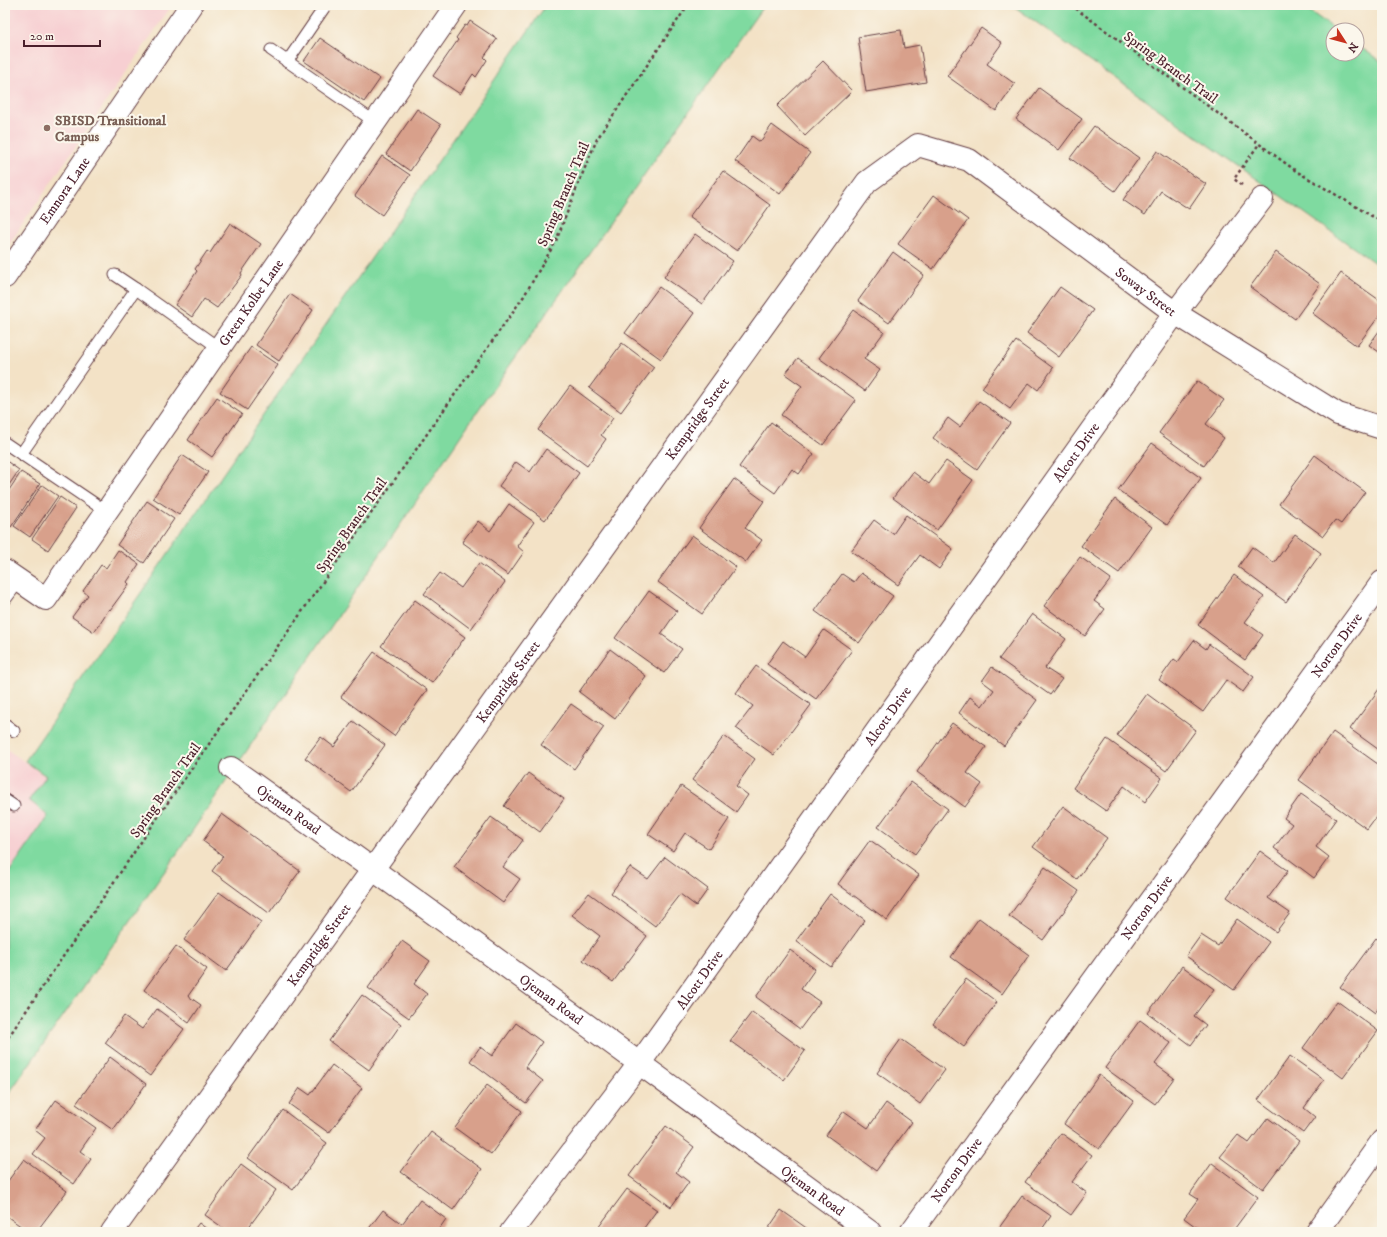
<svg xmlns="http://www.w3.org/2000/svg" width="1387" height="1237" viewBox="0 0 1387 1237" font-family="'IM FELL DW Pica',serif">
<rect width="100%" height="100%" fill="#fbf7ec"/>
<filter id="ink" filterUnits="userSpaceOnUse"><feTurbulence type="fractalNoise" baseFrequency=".025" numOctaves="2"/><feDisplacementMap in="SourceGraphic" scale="8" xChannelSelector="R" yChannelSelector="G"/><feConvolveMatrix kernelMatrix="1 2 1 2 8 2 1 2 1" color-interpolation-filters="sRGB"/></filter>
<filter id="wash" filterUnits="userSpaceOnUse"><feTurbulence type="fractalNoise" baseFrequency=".012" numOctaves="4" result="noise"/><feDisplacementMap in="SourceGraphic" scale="16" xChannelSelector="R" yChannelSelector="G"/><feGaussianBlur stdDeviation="0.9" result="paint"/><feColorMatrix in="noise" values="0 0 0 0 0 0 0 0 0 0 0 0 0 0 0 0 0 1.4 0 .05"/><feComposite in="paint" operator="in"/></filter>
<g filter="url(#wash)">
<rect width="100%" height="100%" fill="#f3e2c6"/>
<!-- built -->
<g fill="#f7cfd2">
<polygon points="5,5 172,5 5,250"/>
<polygon points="5,748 46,777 48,815 5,878"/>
</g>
<!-- green -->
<g fill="#7fdaa0" stroke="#647c66">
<polygon points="546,5 764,5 472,419 176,855 5,1099 5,878 48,816 29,800 46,776 25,761"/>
<polygon points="1012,5 1301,5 1336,30 1333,30 1333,54 1357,54 1357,45 1382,62 1382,268"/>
</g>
<g id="blocks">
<!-- building -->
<g fill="#d8a08b">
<polygon points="470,21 497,39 484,57 487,60 476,77 473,74 460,94 433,76 458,40 456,38 465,25 467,26"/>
<polygon points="981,28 1002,43 987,64 1015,84 996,111 947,76"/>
<polygon points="901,30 904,48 920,45 926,82 866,92 858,37"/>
<polygon points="320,38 380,79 364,102 304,61"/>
<polygon points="823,61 852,91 805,136 777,106"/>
<polygon points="1039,88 1082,119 1059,150 1016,119"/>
<polygon points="417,109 441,125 410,171 386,154"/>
<polygon points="772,125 810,153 780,194 735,161 752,136 760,142"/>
<polygon points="1094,126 1139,158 1115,191 1070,158"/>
<polygon points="1157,151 1206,184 1189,209 1161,191 1145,215 1123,200"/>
<polygon points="382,156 410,175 382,215 355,196"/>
<polygon points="723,171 770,205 737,251 689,217"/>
<polygon points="934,195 968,220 933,269 898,244"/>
<polygon points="230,223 261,244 241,273 242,275 217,308 204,299 192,317 175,305 197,271 195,269 207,251 210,253"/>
<polygon points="695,234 733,261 702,304 664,277"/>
<polygon points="893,252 924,275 889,323 858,301"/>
<polygon points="1276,252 1320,284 1295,319 1250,287"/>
<polygon points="1341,273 1382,302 1382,312 1357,346 1312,313"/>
<polygon points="659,287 694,313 661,359 625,333"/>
<polygon points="1060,287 1093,310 1059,357 1027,333"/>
<polygon points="290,294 313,310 279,361 256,345"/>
<polygon points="854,310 884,332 864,359 880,370 865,391 819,358"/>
<polygon points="1382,327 1382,354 1369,345"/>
<polygon points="1016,341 1053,368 1038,390 1029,383 1010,409 982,388"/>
<polygon points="622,343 654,367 621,412 589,388"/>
<polygon points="251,347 278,365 247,410 220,392"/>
<polygon points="798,358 856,400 823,445 781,415 802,386 785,374"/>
<polygon points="1197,381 1224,400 1206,424 1224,438 1204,466 1159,433"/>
<polygon points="570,386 613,418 601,435 606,439 587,466 538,430"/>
<polygon points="217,397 242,414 212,457 188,440"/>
<polygon points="979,401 1010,423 977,470 933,438 948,418 960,427"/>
<polygon points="771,422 814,454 799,474 792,469 775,493 739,467"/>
<polygon points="1152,443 1201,478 1167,525 1118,490"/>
<polygon points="546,449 579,473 545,520 499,486 516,462 530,472"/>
<polygon points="182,455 208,472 179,515 153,498"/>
<polygon points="1315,455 1365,492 1341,524 1335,520 1323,536 1279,504"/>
<polygon points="5,460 19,470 5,491"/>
<polygon points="946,461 973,480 937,530 893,498 913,472 929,484"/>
<polygon points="21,472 40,484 11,527 5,523 5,496"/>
<polygon points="734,479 764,501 745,528 762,540 746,562 699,528"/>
<polygon points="42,485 58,496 30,537 14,526"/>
<polygon points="60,497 76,508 48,550 32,539"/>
<polygon points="1115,499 1152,527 1119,573 1081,546"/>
<polygon points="147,501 174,519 144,563 117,545"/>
<polygon points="509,504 534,522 517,546 524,552 508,575 462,542 478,521 490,531"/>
<polygon points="906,515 953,549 939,569 920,555 898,585 851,551 874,520 893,534"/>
<polygon points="1295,534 1321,553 1286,602 1238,567 1252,547 1274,563"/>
<polygon points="692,535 736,567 702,614 658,582"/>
<polygon points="118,550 139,564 127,582 129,584 110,610 109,609 94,632 72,617 88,595 83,591 101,565 106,568"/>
<polygon points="1080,557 1111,579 1094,601 1105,609 1085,636 1044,606"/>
<polygon points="479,563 505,582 471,629 424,594 440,573 461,588"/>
<polygon points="861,573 893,596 859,643 815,611 842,574 854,582"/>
<polygon points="1234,575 1264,597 1245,622 1263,635 1245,660 1198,625"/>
<polygon points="649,591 677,611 661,634 682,649 664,673 615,638"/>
<polygon points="415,600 465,637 432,683 381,646"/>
<polygon points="1032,614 1066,639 1045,668 1062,679 1050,695 999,659"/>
<polygon points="824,630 852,650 816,699 767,664 783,641 805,657"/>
<polygon points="1194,640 1206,649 1209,644 1254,677 1243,692 1226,680 1203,712 1159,680 1174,659 1178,662"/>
<polygon points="610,649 646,676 615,719 579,692"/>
<polygon points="374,652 427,690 394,736 341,697"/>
<polygon points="756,666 811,705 774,755 736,728 753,706 736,693"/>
<polygon points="992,667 1037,700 1004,746 959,713 970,697 982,706 994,690 982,681"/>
<polygon points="1382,685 1382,752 1350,729"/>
<polygon points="1147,694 1196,730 1166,771 1117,735"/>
<polygon points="571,704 604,727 574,769 541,745"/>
<polygon points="353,721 385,745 351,792 305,758 321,737 334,747"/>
<polygon points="952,723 986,747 967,773 982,784 965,807 917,772"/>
<polygon points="1333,732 1382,767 1382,809 1367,829 1299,780"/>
<polygon points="724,736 755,759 736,786 748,795 736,812 692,780"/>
<polygon points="1107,739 1162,778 1145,802 1124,786 1106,811 1073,788"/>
<polygon points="528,773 564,799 540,832 504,806"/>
<polygon points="911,782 948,809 915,854 878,827"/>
<polygon points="681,786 729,819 709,849 685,833 673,851 648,834"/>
<polygon points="1301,794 1336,819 1316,847 1329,857 1314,878 1274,848 1292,824 1284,818"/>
<polygon points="1063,806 1107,838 1077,879 1033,847"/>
<polygon points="222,814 300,871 269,913 212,871 223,856 203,841"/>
<polygon points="491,817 523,840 503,867 520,879 503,903 454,867"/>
<polygon points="870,840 919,875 887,920 838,884"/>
<polygon points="1260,851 1288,871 1268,898 1290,913 1276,932 1227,897"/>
<polygon points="665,857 708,889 696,906 680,894 655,926 611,893 630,867 648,879"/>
<polygon points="1045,867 1079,891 1043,940 1009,916"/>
<polygon points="219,892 261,922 226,971 184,940"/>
<polygon points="589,893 647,936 613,982 583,960 600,936 572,915"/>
<polygon points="830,894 865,920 831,967 796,941"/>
<polygon points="979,918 1029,955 1002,994 951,957"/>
<polygon points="1237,919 1269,942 1234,990 1186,956 1201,935 1218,946"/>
<polygon points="1376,938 1382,943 1382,1003 1375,1013 1340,987"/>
<polygon points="402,941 430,961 414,984 427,994 409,1018 368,988"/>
<polygon points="176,946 207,969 188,996 201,1005 189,1023 144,990"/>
<polygon points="790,950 815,969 801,989 820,1002 800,1029 756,997"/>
<polygon points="1182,966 1214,989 1194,1016 1206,1025 1191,1045 1148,1013"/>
<polygon points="966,979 997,1002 964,1047 933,1024"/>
<polygon points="362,995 401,1024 369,1070 329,1041"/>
<polygon points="1337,1001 1378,1031 1343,1078 1303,1048"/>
<polygon points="157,1009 184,1029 150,1076 105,1043 124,1016 142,1029"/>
<polygon points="752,1012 805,1051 784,1080 730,1041"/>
<polygon points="1140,1020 1171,1043 1155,1064 1174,1078 1155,1104 1105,1068"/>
<polygon points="516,1023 542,1042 525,1067 543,1081 526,1103 470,1061 480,1047 492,1056"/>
<polygon points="901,1039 945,1070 920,1104 877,1073"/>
<polygon points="1290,1056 1324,1080 1304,1108 1315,1117 1303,1133 1258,1100"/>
<polygon points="110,1057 146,1084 113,1130 76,1104"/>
<polygon points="332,1065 362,1088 329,1133 289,1104 300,1088 310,1095"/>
<polygon points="1099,1075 1134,1101 1099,1149 1064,1124"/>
<polygon points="487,1085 522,1111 491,1154 455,1128"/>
<polygon points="56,1100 96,1128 80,1151 91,1159 74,1184 33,1154 45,1138 35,1130"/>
<polygon points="886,1103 912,1122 876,1171 826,1135 844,1111 868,1128"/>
<polygon points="283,1110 327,1143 293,1190 248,1158"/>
<polygon points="1268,1118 1299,1141 1263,1189 1220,1157 1238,1135 1249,1143"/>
<polygon points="666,1126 694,1147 676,1172 689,1182 671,1207 629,1176"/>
<polygon points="431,1132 482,1169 453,1210 401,1172"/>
<polygon points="1061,1133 1092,1155 1072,1182 1087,1193 1071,1215 1025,1182"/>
<polygon points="24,1159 67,1191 36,1232 29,1232 5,1215 5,1185"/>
<polygon points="1212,1163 1258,1197 1232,1232 1203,1232 1184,1218 1198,1199 1190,1194"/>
<polygon points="241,1164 276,1190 245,1232 229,1232 205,1215"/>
<polygon points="627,1189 657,1210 641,1232 595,1232"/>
<polygon points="1022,1196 1051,1216 1040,1232 996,1232"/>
<polygon points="420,1200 446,1219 437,1232 367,1231 383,1210 402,1224"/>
<polygon points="781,1210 812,1232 766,1232"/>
<polygon points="199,1223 211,1232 192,1232"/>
</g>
</g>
</g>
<g filter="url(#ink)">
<use href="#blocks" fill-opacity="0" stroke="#633c42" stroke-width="1"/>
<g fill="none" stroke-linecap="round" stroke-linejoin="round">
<!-- lane casing -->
<g stroke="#633c42" stroke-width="13">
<g id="lane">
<polyline points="271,50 375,122"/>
<polyline points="287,62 326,5"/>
<polyline points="115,275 136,289"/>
<polyline points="5,443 107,512"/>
<polyline points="21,454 136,289 219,348"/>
<polyline points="5,600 19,581"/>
<polyline points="5,724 14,731"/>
<polyline points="5,800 14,806"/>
</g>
</g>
<!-- street casing -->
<g stroke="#633c42" stroke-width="24">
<g id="street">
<path id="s1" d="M 5,571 L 46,599 L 456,5"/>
<path id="s2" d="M 231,768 C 446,920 657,1077 870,1232"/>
<path id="s3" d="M 112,1232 L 867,182 L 918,145 L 969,160 L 1175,313 L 1338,414 L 1382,428"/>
<path id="s4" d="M 511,1232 L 639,1064 L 1175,313 L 1262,199"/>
<path id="s5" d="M 911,1232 L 1382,582"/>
<polyline points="1317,1232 1382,1141"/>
</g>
</g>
<!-- secondary casing -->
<g stroke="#633c42" stroke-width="24">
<g id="secondary">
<path id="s6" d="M 5,277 L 191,5"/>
</g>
</g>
<!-- path -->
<g stroke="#633c42" stroke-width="2.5" stroke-dasharray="3 3" stroke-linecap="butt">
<polyline points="1071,5 1296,171 1375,218 1382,220"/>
<polyline points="1242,185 1234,179 1259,144"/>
<polyline points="5,1042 171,798 524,296 556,241 579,182 597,139 688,5"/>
</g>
<!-- lane -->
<use href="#lane" stroke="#fff" stroke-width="11"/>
<!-- street -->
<use href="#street" stroke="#fff" stroke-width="22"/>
<!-- secondary -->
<use href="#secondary" stroke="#fff" stroke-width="22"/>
</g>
</g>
<!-- markers -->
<circle fill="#8d6e63" stroke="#fbf7ec" stroke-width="1.5" cx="47" cy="128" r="4"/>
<g text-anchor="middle" stroke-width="4" stroke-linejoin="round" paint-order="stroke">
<!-- street labels -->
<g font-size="14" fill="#4a1f2b" stroke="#fbf7ec">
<text transform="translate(1171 67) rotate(36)" y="5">Spring Branch Trail</text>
<text dy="5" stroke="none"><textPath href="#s6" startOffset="105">Emnora Lane</textPath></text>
<text transform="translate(563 194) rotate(-67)" y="5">Spring Branch Trail</text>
<text dy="5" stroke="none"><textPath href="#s3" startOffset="1630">Soway Street</textPath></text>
<text dy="5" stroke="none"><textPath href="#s1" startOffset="410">Green Kolbe Lane</textPath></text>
<text dy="5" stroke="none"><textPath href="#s3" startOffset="1002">Kempridge Street</textPath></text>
<text dy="5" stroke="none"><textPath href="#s4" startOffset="963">Alcott Drive</textPath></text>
<text transform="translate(351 525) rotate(-55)" y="5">Spring Branch Trail</text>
<text dy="5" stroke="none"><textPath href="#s5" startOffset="725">Norton Drive</textPath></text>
<text dy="5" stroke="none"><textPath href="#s3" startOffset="678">Kempridge Street</textPath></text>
<text dy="5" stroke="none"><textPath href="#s4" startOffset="639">Alcott Drive</textPath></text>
<text transform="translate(165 790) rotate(-55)" y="5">Spring Branch Trail</text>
<text dy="5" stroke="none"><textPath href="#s2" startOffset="71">Ojeman Road</textPath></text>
<text dy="5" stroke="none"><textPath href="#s5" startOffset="401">Norton Drive</textPath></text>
<text dy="5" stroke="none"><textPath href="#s3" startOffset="354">Kempridge Street</textPath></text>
<text dy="5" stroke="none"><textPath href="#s4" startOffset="315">Alcott Drive</textPath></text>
<text dy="5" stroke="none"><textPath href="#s2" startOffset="395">Ojeman Road</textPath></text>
<text dy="5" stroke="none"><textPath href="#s5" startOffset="77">Norton Drive</textPath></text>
<text dy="5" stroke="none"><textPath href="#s2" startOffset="719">Ojeman Road</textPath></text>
</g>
<!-- education labels -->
<g font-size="14" font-weight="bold" fill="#785e54" stroke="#fbf7ec" text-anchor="start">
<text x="55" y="125">SBISD Transitional<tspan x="55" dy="16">Campus</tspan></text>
</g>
</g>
<!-- margin -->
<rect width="1387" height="1237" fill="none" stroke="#fbf7ec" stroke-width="20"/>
<!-- north arrow -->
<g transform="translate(1345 42) rotate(126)"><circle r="19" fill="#fbf7ec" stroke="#b4a19f"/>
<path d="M0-3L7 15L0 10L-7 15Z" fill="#c8321e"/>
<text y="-6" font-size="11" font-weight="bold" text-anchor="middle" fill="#4a1f2b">N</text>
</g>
<!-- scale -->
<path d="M24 40v6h76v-6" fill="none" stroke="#4a1f2b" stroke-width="2"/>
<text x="30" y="40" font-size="12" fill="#4a1f2b" stroke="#fbf7ec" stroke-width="3" paint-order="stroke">20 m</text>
</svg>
